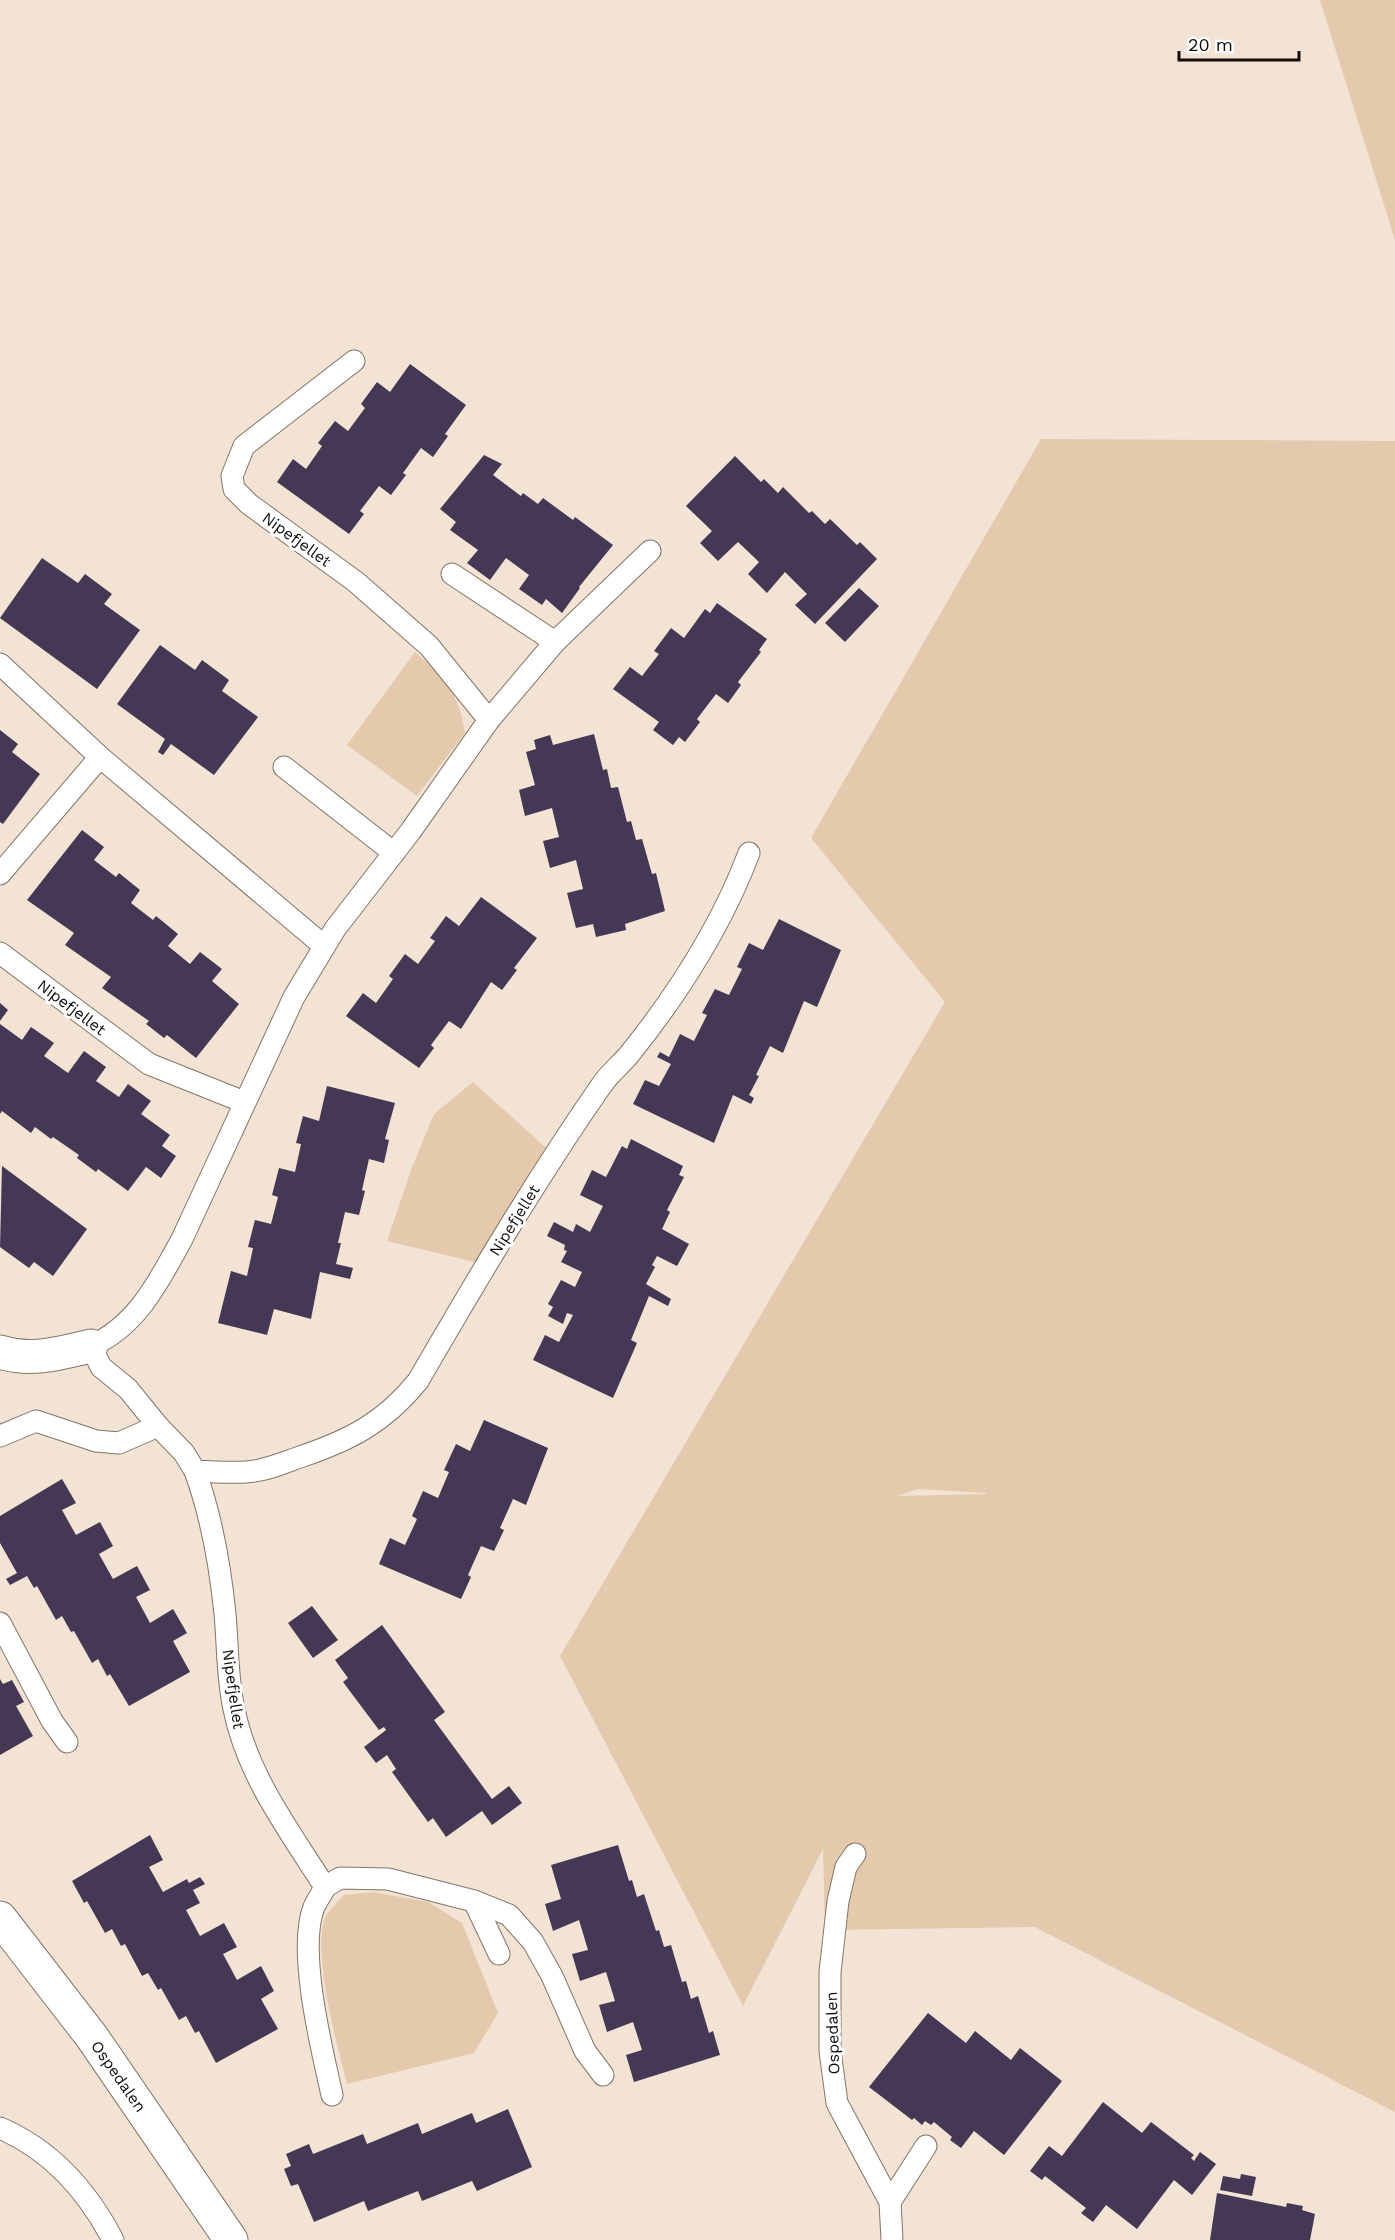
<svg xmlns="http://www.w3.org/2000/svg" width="1395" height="2240" viewBox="0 0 1395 2240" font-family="'Work Sans',sans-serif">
<rect width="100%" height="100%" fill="#f3e3d4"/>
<!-- green -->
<g fill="#e4c9ad" fill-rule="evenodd">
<polygon points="1320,0 1395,0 1395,240"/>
<path d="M 1041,439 L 1395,441 L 1395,2112 L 1035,1927 L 825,1930 L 823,1849 L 743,2006 L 560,1656 L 945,1002 L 811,838 ZM 918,1489 L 986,1493 L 986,1494 L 897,1496 Z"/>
<path d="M 415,652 C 444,677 459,693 465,733 L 417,796 L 347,745 Z"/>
<polygon points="473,1082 552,1153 483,1264 387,1241 411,1170 434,1114"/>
<path d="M 373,1892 L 428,1902 L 462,1923 L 498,2013 L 474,2053 L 347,2084 C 338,2048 310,1948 326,1916 C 330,1909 339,1901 344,1895 Z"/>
</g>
<!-- building -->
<g fill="#453855">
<polygon points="410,364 466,405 445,434 448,436 433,457 421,448 403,473 406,475 391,495 379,486 360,511 364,514 349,534 277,482 293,459 306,469 322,446 318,443 335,421 348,431 365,408 361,404 377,382 390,392"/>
<polygon points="484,455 502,464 493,475 521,496 523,493 538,504 543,498 573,520 575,517 613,545 579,587 580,588 562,613 546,599 542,605 519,589 529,575 506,558 490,580 467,563 478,550 450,530 456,522 440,509"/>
<polygon points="735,456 761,482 764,479 778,493 783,487 809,513 812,511 825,524 830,519 857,545 860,542 877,559 815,624 795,605 807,594 785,572 767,593 748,574 759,562 738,542 718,561 700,543 712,531 686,506"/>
<polygon points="42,558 78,583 85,574 112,594 104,604 140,630 97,689 0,618"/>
<polygon points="859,588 879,606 845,642 825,623"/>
<polygon points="717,603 767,639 759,650 761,652 738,682 741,685 728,703 716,694 697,719 700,722 685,742 679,737 673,745 653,730 659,722 613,689 630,667 642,676 659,654 654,651 671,628 684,638 705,609 710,613"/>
<polygon points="160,645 195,670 202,660 229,680 222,691 258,717 214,775 171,744 163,755 158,752 165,739 117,704"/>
<polygon points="0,730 18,744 12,752 40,774 3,824 0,822"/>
<polygon points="594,734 603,770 607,769 611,788 618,787 627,822 631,821 636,840 642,839 652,874 656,873 665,911 625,924 626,930 596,937 593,924 576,928 567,893 583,889 576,860 550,868 543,841 559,837 552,808 525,816 519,790 535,785 526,752 536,749 534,740 550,735 553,745"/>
<polygon points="82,830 104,847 94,860 116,877 119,873 140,890 131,903 153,920 156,916 178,934 168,946 190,964 200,952 222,969 212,981 239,1004 196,1058 167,1035 164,1038 146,1024 149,1021 102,988 111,977 65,945 74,933 27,900"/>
<polygon points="481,897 537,938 514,968 517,970 502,990 491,982 461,1029 449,1021 431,1045 434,1048 419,1068 346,1016 363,993 376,1003 393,979 389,976 405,954 418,964 435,941 430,938 446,916 459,926"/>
<polygon points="779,919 841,950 817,1007 804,1001 783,1053 770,1046 756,1075 759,1076 749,1095 754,1098 751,1104 733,1095 714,1143 633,1104 645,1080 659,1086 671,1064 657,1057 660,1052 669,1057 680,1034 694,1041 707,1015 702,1013 715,989 729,995 742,969 737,967 749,943 763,950"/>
<polygon points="0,1003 8,1010 0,1021"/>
<polygon points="0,1024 22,1040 31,1027 54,1043 44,1056 68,1073 84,1051 106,1067 96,1081 119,1097 128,1084 151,1101 141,1114 170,1135 162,1146 176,1156 161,1178 146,1167 128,1191 98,1169 96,1172 77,1158 79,1155 53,1137 51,1139 35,1127 31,1133 2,1111 0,1114"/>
<polygon points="327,1086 395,1103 385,1139 389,1140 384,1163 369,1159 362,1190 365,1191 359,1215 345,1212 338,1243 341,1243 336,1264 353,1268 350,1279 320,1272 311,1319 274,1309 267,1335 218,1323 231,1271 247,1276 253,1248 248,1247 255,1220 271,1224 278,1197 272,1195 279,1168 295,1172 301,1144 296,1143 303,1116 319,1121"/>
<polygon points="631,1139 683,1166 679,1175 684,1177 667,1210 670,1212 662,1229 689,1244 677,1266 657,1256 652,1265 655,1267 646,1284 671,1299 668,1306 649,1296 631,1340 637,1343 613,1398 533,1360 545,1335 559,1342 573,1315 567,1313 563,1324 548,1316 553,1307 548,1304 561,1280 575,1287 582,1272 561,1262 567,1251 564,1250 565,1245 547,1236 554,1222 573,1232 576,1224 590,1232 603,1206 580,1195 592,1170 606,1177 622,1146 627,1149"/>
<polygon points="2,1166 87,1229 53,1276 34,1262 29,1268 0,1247"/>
<polygon points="484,1420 548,1448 526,1505 513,1499 500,1528 504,1530 494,1551 481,1546 468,1575 471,1577 461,1599 379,1564 390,1538 405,1545 417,1519 412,1516 423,1491 438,1498 449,1472 444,1470 456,1444 470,1451"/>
<polygon points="62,1479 76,1503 62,1510 76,1535 100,1522 113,1546 99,1554 113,1579 137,1566 150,1590 136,1597 150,1623 173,1609 187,1633 173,1641 190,1672 129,1706 110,1674 107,1676 98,1659 92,1663 74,1631 71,1632 62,1616 56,1620 37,1586 34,1588 27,1576 10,1585 6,1579 17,1573 0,1543 0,1516"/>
<polygon points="312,1606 338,1640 313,1658 288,1623"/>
<polygon points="382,1625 445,1712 434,1720 492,1799 509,1786 522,1803 492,1825 482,1811 446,1837 433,1818 428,1822 392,1772 396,1769 387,1755 376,1763 364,1747 386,1730 384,1727 379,1730 343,1682 348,1678 335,1660"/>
<polygon points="0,1679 3,1684 12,1680 24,1702 16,1706 33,1736 0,1755"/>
<polygon points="150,1835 163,1860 149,1867 163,1892 187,1879 189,1883 200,1877 205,1884 193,1890 200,1903 186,1910 200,1936 224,1923 237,1947 223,1954 237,1980 261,1966 274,1991 261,1999 278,2029 216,2063 199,2031 195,2033 186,2016 179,2020 161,1988 158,1990 148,1973 142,1976 125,1944 121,1946 112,1929 105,1933 87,1901 84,1903 72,1881"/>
<polygon points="618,1845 629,1881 632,1880 637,1897 644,1894 656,1931 659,1930 664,1947 671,1945 682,1982 686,1981 691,1999 698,1996 709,2033 713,2031 720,2055 634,2082 626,2055 642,2050 633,2022 607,2032 599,2005 615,2001 606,1972 580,1981 572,1954 588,1950 579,1920 553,1931 545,1904 561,1899 551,1865"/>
<polygon points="928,2013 966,2043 975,2031 1011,2060 1020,2048 1062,2081 1004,2155 974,2131 961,2148 950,2140 952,2137 934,2122 931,2125 925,2121 922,2125 914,2118 912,2120 869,2087"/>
<polygon points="1103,2102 1142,2133 1151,2122 1194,2155 1191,2158 1194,2161 1200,2152 1216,2164 1192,2195 1174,2180 1137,2229 1106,2205 1093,2222 1081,2213 1086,2208 1045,2176 1042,2180 1030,2171 1049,2146 1062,2156"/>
<polygon points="508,2109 532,2167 477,2191 472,2181 422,2201 418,2191 368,2211 364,2201 314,2222 298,2184 291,2186 284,2169 291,2166 286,2154 309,2144 313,2154 363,2134 367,2144 418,2123 422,2134 472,2113 476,2123"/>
<polygon points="1241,2174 1256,2177 1252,2196 1220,2190 1223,2176 1240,2179"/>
<polygon points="1217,2193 1286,2207 1287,2203 1303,2206 1302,2210 1315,2214 1310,2240 1210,2240"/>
</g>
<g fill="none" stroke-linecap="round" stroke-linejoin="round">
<!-- service casing -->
<g stroke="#837567" stroke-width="23">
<g id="service">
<polyline points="354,361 244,446 232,476 234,489 249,504 356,582 429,646 489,720"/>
<polyline points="452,574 555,642"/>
<polyline points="0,664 100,757 324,946"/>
<polyline points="284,767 394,853"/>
<polyline points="0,874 100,757"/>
<polyline points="0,953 149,1064 244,1102"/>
<path d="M 158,1426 L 184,1453 L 195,1471 C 212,1472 230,1473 246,1472 C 265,1471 283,1463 300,1457 C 350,1440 384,1423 418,1381 C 476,1281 535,1181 601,1086 C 608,1075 619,1066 628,1056 C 678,994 721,927 749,853"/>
<path d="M 0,1436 L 36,1421 L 96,1441 L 119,1443 L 158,1426 L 128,1389 L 101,1367 L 91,1346 C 137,1326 159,1281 182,1239 L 294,997 L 335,929 L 410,832 L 489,720 L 555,642 L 650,551"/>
<path d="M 195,1471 C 212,1518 220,1564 225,1614 C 228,1646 227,1678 234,1709 C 247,1775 290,1832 325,1887 C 322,1894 317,1900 314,1907 C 297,1950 322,2050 332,2095"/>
<polyline points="0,1623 52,1721 67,1742"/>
<polyline points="855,1854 846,1867 838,1901 830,1972 830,2051 837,2103 890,2202 892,2240"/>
<polyline points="325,1887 340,1878 388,1879 474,1901 509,1915 533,1942 552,1976 585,2051 603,2075"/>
<polyline points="474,1901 499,1954"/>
<path d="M 0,2128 C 51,2150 88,2192 113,2240"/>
<polyline points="890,2202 926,2146"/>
</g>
</g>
<!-- minor casing -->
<g stroke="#837567" stroke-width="35">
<path id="minor" d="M 0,1352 C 31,1362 61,1353 91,1346"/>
</g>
<!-- tertiary casing -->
<g stroke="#837567" stroke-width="35">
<polyline id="tertiary" points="0,1918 92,2037 231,2240"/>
</g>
<!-- service -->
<use href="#service" stroke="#fff" stroke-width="21"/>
<!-- minor -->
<use href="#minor" stroke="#fff" stroke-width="33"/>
<!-- tertiary -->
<use href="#tertiary" stroke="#fff" stroke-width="33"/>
</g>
<g text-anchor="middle" stroke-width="6" stroke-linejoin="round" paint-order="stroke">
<!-- street labels -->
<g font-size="16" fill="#120d08" stroke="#fff">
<text transform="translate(297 539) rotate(36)" y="6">Nipefjellet</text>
<text transform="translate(72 1007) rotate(37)" y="6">Nipefjellet</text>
<text transform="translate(514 1220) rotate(-58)" y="6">Nipefjellet</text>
<text transform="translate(234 1689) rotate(82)" y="6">Nipefjellet</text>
<text transform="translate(832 2033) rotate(-92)" y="6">Ospedalen</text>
<text transform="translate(119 2076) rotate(55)" y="6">Ospedalen</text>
</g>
</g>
<!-- scale -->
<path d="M1179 51v9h120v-9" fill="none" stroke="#120d08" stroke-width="3"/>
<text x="1188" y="51" font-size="18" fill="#120d08" stroke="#ffffff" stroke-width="4.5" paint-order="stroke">20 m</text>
</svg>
